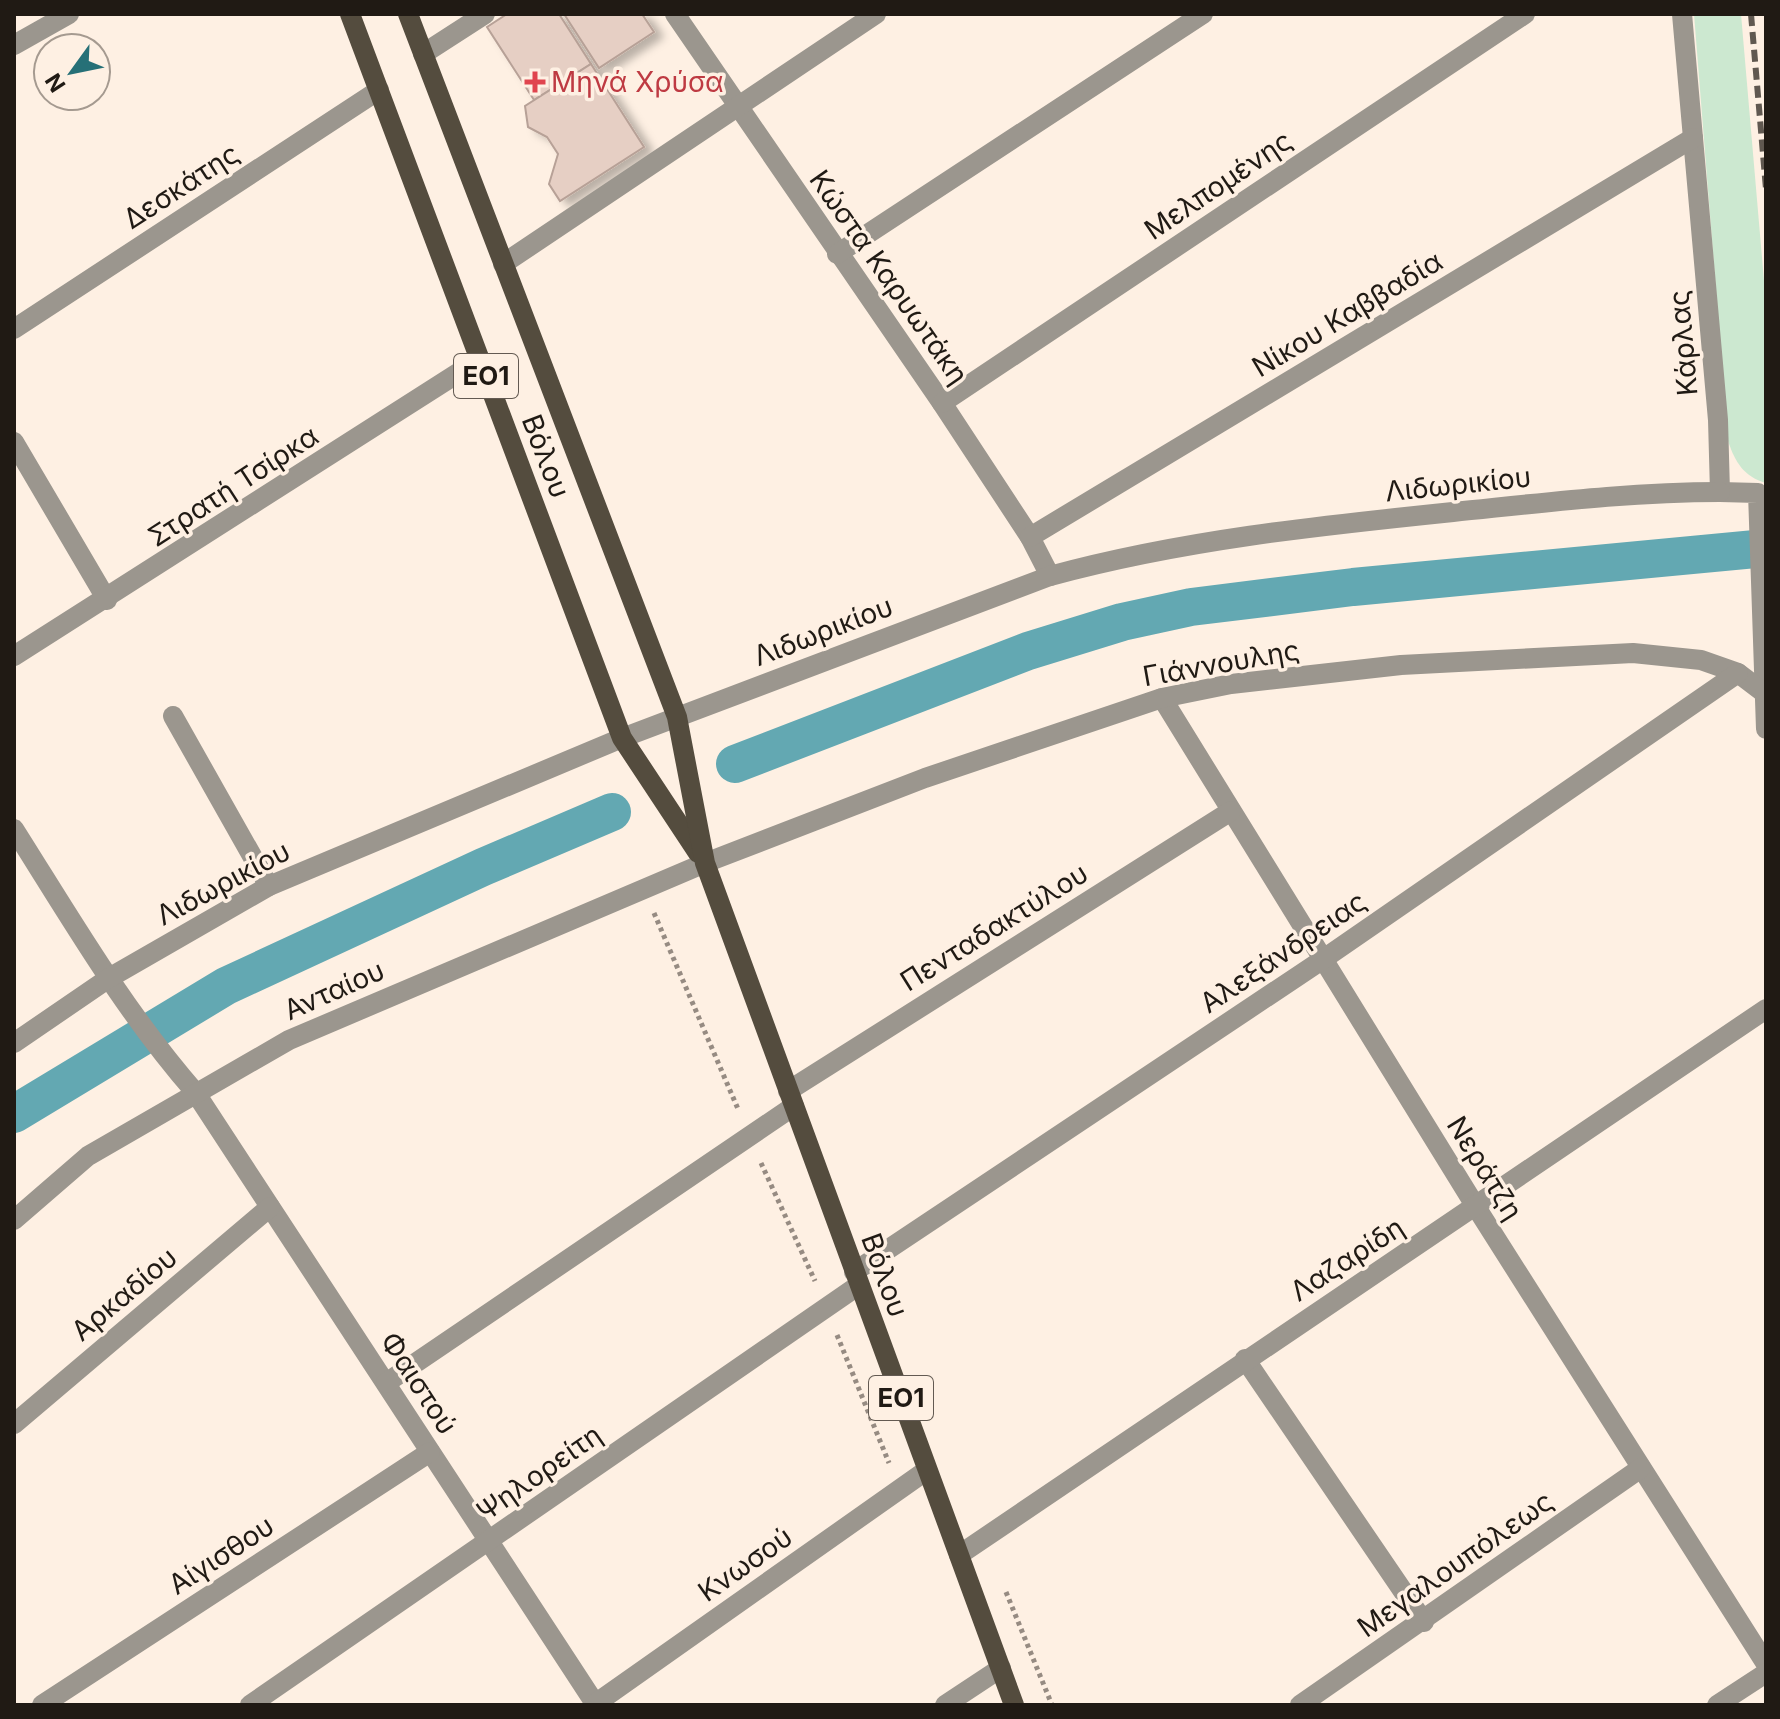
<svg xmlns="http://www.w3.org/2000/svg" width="1780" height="1719" viewBox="0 0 1780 1719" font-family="Inter,sans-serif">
<defs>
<filter id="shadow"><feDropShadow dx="9" dy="5" stdDeviation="4" flood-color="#0004"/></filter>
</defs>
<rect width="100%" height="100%" fill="#fef0e3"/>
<!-- green -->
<path fill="#cce8d0" d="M 1694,14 L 1741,14 L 1766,304 L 1766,483 C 1744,477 1735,462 1728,441 Z"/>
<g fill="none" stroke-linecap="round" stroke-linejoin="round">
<!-- canal -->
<g stroke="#63a8b2" stroke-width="38">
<polyline points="735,764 1028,651 1122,622 1191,607 1353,587 1766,548"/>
<polyline points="14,1114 226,986 483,867 612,812"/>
</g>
</g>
<!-- building -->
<g fill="#e6cfc4" stroke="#b7a197" stroke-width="2" filter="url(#shadow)">
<polygon points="507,14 559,14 591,64 534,100 487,27"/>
<polygon points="564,14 642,14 654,32 599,68"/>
<polygon points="591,64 644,147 560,201 549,184 558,154 547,137 528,127 525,106"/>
</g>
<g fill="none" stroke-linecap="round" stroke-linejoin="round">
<!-- path -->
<g stroke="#968b82" stroke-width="5" stroke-dasharray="4 4" stroke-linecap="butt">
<polyline points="654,913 738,1109"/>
<polyline points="761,1163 815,1281"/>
<polyline points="837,1335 889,1463"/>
<polyline points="1006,1592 1052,1705"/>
</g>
<!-- minor -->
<g stroke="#9b968e" stroke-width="20">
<polyline points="675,14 942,403 1030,537 1050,576"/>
<polyline points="1682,14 1718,420 1720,492 1758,493 1766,729"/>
<polyline points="14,45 69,14"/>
<polyline points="423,54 485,14"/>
<polyline points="837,254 1203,14"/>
<polyline points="503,264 876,14"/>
<polyline points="14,329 379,90"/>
<polyline points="942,403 1525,14"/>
<polyline points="14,442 107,600"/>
<polyline points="1030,537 1693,138"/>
<polyline points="14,656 480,359"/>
<polyline points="1162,698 1476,1207 1766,1664"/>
<polyline points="173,716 269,886"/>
<path d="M 14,829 C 71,919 125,1012 195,1092 L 596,1705"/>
<path d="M 14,1043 L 109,978 L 269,886 L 622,738 L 1050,576 C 1182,540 1317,526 1453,512 C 1542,503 1630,492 1720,492"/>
<polyline points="788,1091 1231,811"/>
<polyline points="14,1220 88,1156 289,1040 705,863 925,778 1162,698 1231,684 1401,665 1633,653 1701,660 1738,673 1763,692"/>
<polyline points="854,1272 1322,960 1738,673"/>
<polyline points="1245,1359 1424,1622"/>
<polyline points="386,1383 794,1106"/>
<polyline points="14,1424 270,1207"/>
<polyline points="959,1555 1766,1009"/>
<polyline points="595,1704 927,1470"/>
<polyline points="42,1705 430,1452"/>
<polyline points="250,1705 859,1285"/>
<polyline points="945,1705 1001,1668"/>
<polyline points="1300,1705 1641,1468"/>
<polyline points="1717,1705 1766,1673"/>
</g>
<!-- major -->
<g stroke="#544c3e" stroke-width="20">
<polyline points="350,14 622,738 698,853"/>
<polyline points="408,14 677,717 705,863 1014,1705"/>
</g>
<!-- rail -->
<polyline stroke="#605850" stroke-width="6" stroke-dasharray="12 6" stroke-linecap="butt" points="1751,14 1766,189"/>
</g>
<!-- markers -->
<path fill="#e0444e" stroke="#fef0e3" stroke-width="3" d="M531 70h8v8h8v8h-8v8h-8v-8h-8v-8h8z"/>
<g text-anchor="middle" stroke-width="7" stroke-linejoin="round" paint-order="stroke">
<!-- shield labels -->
<g fill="#fef0e3" stroke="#635a52" stroke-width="2">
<rect x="454" y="354" width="64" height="44" rx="6"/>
<rect x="869" y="1376" width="64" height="44" rx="6"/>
</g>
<g font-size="26" font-weight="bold" fill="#201a14">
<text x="486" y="385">ΕΟ1</text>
<text x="901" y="1407">ΕΟ1</text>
</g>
<!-- health labels -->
<g font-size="28" fill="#be3a42" stroke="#fef0e3" text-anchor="start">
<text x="551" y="92">Μηνά Χρύσα</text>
</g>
<!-- street labels -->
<g font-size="28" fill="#201a14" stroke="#fef0e3">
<text transform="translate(1218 185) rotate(-34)" y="10">Μελπομένης</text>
<text transform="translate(181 186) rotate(-33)" y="10">Δεσκάτης</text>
<text transform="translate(889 277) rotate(55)" y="10">Κώστα Καρυωτάκη</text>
<text transform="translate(1347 314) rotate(-31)" y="10">Νίκου Καββαδία</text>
<text transform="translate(1683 343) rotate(-95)" y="10">Κάρλας</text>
<text transform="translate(546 456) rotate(69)" y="10">Βόλου</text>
<text transform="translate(1458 484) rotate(-6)" y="10">Λιδωρικίου</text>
<text transform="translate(233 486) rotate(-33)" y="10">Στρατή Τσίρκα</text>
<text transform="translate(823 631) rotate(-21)" y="10">Λιδωρικίου</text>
<text transform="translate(1221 663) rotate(-10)" y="10">Γιάννουλης</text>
<text transform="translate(223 883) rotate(-28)" y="10">Λιδωρικίου</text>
<text transform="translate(994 927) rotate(-32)" y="10">Πενταδακτύλου</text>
<text transform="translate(1283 952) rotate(-34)" y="10">Αλεξάνδρειας</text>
<text transform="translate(334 990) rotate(-24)" y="10">Ανταίου</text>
<text transform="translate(1485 1168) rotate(58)" y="10">Νεράτζη</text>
<text transform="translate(1347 1259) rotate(-33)" y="10">Λαζαρίδη</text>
<text transform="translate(885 1275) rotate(70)" y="10">Βόλου</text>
<text transform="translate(124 1294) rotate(-40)" y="10">Αρκαδίου</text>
<text transform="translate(419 1383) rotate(57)" y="10">Φαιστού</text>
<text transform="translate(539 1473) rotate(-35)" y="10">Ψηλορείτη</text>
<text transform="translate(221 1555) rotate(-33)" y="10">Αίγισθου</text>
<text transform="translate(745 1564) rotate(-35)" y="10">Κνωσού</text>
<text transform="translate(1455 1564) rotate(-35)" y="10">Μεγαλουπόλεως</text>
</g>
</g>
<!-- border -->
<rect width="1780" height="1719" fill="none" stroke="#201a14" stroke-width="32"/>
<!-- north arrow -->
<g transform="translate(72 72) rotate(237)"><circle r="38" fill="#fef0e3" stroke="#a59a90" stroke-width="2"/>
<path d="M0-6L14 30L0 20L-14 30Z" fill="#267077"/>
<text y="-12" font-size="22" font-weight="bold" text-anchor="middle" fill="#201a14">N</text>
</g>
</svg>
